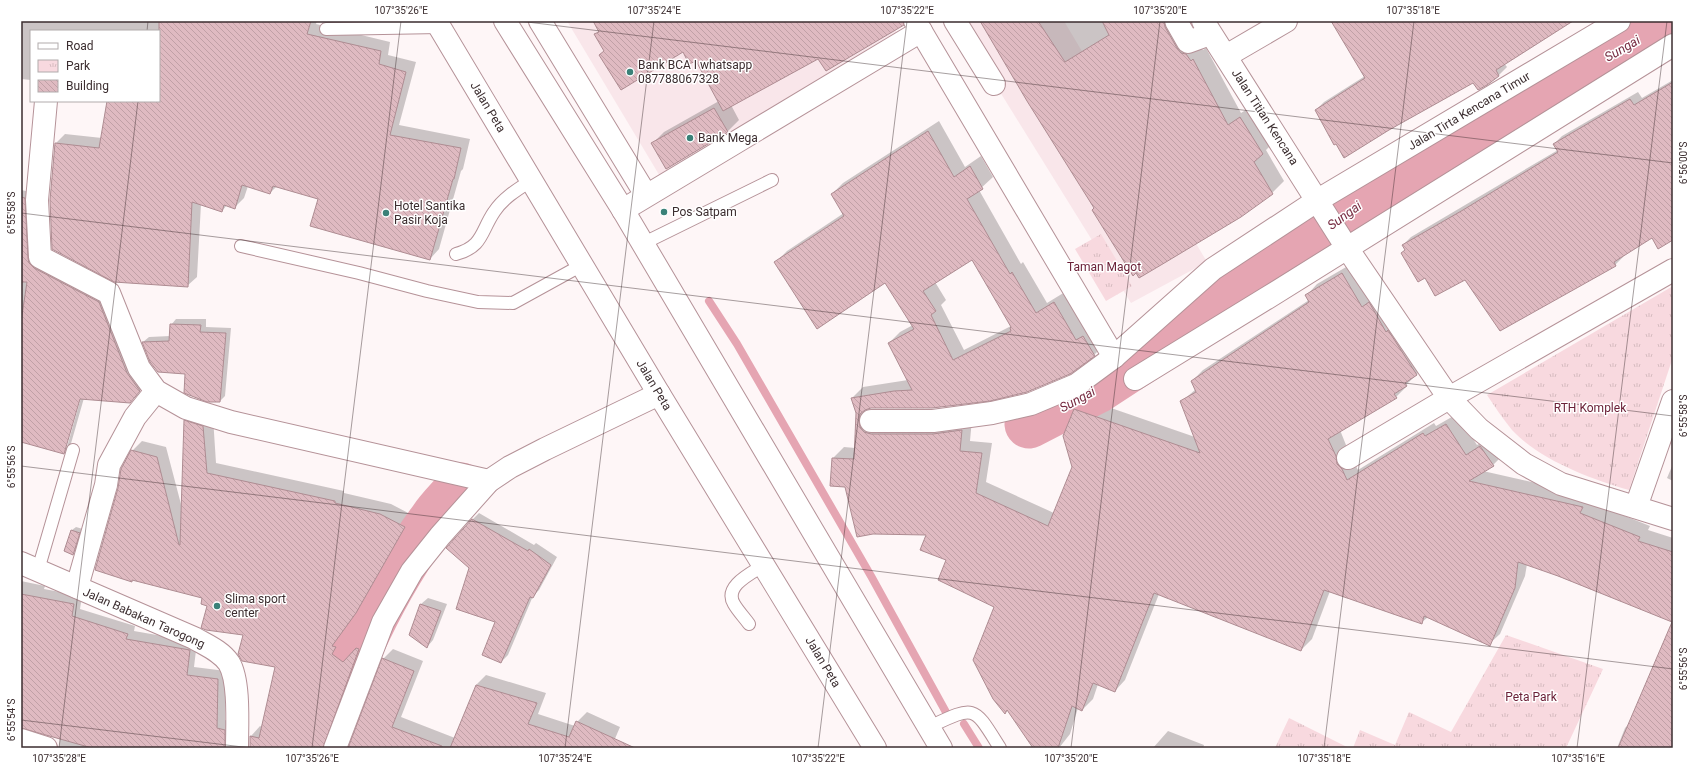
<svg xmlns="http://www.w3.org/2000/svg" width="1694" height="769" viewBox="0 0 1694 769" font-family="Roboto,sans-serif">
<defs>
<pattern id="park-tufts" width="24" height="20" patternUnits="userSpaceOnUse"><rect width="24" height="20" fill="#f8d9df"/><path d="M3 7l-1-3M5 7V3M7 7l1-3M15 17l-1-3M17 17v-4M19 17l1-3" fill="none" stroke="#d6bbc0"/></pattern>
<pattern id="building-back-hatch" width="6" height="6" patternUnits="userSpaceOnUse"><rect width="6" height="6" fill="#dfbac1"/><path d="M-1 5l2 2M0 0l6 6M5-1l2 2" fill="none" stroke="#c0a0a6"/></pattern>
</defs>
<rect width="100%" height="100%" fill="#fef6f7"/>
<!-- built -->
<g fill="#f9e6ea">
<polygon points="567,21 890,21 897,32 664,183"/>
<polygon points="956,21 1064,21 1207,262 1131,303"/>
</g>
<!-- park -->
<g fill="url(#park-tufts)">
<polygon points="1101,234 1132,286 1106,301 1075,249"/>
<path d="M 1673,286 L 1673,357 L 1629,490 C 1591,479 1540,460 1512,430 C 1503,419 1495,407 1487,395 Z"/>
<polygon points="1506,635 1603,669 1566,748 1353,748 1360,730 1395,745 1409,712 1451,732"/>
<polygon points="1289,718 1349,748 1275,748"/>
</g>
<!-- shadow -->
<g fill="#0003" fill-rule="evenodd">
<polygon points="21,21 317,21 316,24 390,42 388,55 416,62 399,125 470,139 463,169 461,171 439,249 430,259 319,199 277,186 270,193 248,186 244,198 234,208 227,205 222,211 201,204 197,277 187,286 56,143 65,134 102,138 108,102 99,101 159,101 159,31 31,31 31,80 21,79"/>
<polygon points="594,21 900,21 818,58 731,105 739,120 728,131 666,167 653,143 664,132 719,101 697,59 683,51 600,55 605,50 595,35 599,31"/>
<polygon points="980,21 1180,21 1203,50 1206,48 1241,113 1252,106 1275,141 1266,150 1284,181 1272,193 1095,208"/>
<polygon points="1334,21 1572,21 1504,63 1507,67 1499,75 1478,89 1473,82 1316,110 1324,102 1365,76"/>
<polygon points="1673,80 1673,238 1652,236 1622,256 1623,257 1615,265 1465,278 1425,276 1406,250 1403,245 1411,237 1558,150 1554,144 1562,136 1638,92 1642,98"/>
<path d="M 939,121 L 965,167 L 981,156 L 993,177 L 979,190 L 1021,264 L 1023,262 L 1047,303 L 1065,292 L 1105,344 L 1094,355 L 869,408 L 871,416 L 972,419 L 970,441 L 992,443 L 986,482 L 1054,513 L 1073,467 L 1074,409 L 1085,399 L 1195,437 L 1181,402 L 1196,389 L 1192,381 L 1203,370 L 1309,300 L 1307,295 L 1317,284 L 1353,263 L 1427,364 L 1406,385 L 1407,386 L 1396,397 L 1340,430 L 1346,445 L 1348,453 L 1352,458 L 1358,470 L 1434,423 L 1436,426 L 1457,414 L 1477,445 L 1492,436 L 1504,454 L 1493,465 L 1483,471 L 1593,496 L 1590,502 L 1650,526 L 1648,530 L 1673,538 L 1673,621 L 1527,564 L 1525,576 L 1500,634 L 1489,644 L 1428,617 L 1421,623 L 1330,591 L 1312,639 L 1301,650 L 1159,594 L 1125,680 L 1115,691 L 1098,684 L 1093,699 L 1082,710 L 1078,708 L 1070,734 L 1059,748 L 1035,748 L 1008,710 L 1005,712 L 995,606 L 948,560 L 928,534 L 846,486 L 833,458 L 844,447 L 855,448 L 857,413 L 852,398 L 863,387 L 908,380 L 889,343 L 900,332 L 913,325 L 885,281 L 776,262 L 787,251 L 844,213 L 832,194 L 843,183 ZM 973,258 L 1011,326 L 964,350 L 941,305 L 946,300 L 935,282 Z"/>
<path d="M 21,190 L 31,192 L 33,251 L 105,296 L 145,384 L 130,402 L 84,398 L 70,447 L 64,453 L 22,441 L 21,444 ZM 80,394 L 82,394 L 67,447 L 65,447 Z"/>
<polygon points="176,319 206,319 206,327 231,328 225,396 220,401 186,373 143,342 149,337 170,336 171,325"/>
<polygon points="194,411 213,417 216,463 344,491 344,493 391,504 414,516 366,602 340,636 345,637 341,644 353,652 366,639 338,748 250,748 251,736 260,726 262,727 277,666 244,635 208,606 203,597 133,579 132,581 132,451 142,441 166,447 182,508 185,421"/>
<polygon points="1673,464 1673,481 1667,478"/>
<polygon points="479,513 534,545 536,543 557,557 539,590 533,596 508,655 501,662 497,621 471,568 472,520"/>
<polygon points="76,527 83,529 77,550 73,553 65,551 72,530"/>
<polygon points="21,581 45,586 44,589 82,596 80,609 135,626 134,631 197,642 194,667 226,671 225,720 232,722 237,748 59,748 60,739 21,727"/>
<polygon points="428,598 447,604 433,640 427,647 410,634 421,604"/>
<polygon points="1673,623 1673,748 1617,748 1625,728 1629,724"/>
<polygon points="393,649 423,661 401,717 455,738 476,685 486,675 546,693 538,714 575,726 577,722 587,712 620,727 611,748 349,748 383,659"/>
<polygon points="1168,731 1204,745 1203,748 1153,748"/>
</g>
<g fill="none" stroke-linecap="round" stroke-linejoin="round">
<!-- stream -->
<g stroke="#e5a5b2" stroke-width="8">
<polyline points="709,301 737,344 871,576 947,714"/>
<polyline points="964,724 979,748"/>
</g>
<!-- river -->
<g stroke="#e5a5b2" stroke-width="49">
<polyline points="1029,424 1097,389 1169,342 1373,194 1669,21"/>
<path d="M 318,748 C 348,667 381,590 433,520 C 441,508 452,498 461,487"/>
</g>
</g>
<!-- building -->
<g fill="url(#building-back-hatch)" stroke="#ae8c92" fill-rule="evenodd">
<polygon points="159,21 311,21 307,34 381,51 379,64 406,72 390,135 461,148 454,179 453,179 430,260 310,226 318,199 273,186 270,194 242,185 235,209 224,205 222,212 192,202 188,287 114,282 52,249 50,200 55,143 99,148 107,101 159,101"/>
<polygon points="593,21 903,21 904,25 826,71 818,59 723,111 696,61 689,64 683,52 621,90 599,55 604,51 594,34 599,32"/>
<polygon points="980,21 1038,21 1065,62 1109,35 1102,21 1164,21 1165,27 1177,48 1181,53 1186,54 1191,61 1193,59 1228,125 1240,117 1263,154 1254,162 1273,194 1241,217 1166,262 1139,278 1136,273 1133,276 1092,210 1094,208 1027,101"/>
<polygon points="1331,21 1573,21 1496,70 1499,76 1487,85 1478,90 1473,83 1389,130 1344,158 1336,144 1334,145 1315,110 1365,78"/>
<polygon points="1673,82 1673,240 1658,249 1652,238 1614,262 1616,266 1500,331 1465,280 1435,296 1425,278 1418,282 1401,253 1405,250 1402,245 1463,210 1558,152 1553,144 1630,99 1634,105"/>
<polygon points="714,108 728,132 666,169 651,143"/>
<path d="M 928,131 L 954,177 L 970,166 L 983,189 L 967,199 L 1010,274 L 1012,272 L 1036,313 L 1054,302 L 1076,340 L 1083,336 L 1095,356 L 1070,374 L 1027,392 L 990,401 L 932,408 L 871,408 L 865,410 L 860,414 L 859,421 L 860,427 L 864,432 L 871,434 L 933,434 L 962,430 L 960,451 L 982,453 L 976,493 L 1048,526 L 1072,467 L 1063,436 L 1074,409 L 1200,453 L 1180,401 L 1196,392 L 1191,381 L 1309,302 L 1305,295 L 1342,273 L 1362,307 L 1369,302 L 1386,332 L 1388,330 L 1417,375 L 1405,383 L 1407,386 L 1394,394 L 1397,398 L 1328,439 L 1336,456 L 1337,464 L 1342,469 L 1347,480 L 1423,433 L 1425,436 L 1446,424 L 1466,455 L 1480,446 L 1494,466 L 1469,481 L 1583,507 L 1580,513 L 1640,537 L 1638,541 L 1673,552 L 1673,748 L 1618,748 L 1672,622 L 1558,576 L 1518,562 L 1515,588 L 1490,646 L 1424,616 L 1422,624 L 1324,590 L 1301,651 L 1154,593 L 1115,692 L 1093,683 L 1082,711 L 1072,706 L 1058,748 L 1033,748 L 1007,710 L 1005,714 L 993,699 L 973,660 L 994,607 L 938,580 L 946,560 L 920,550 L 926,535 L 873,534 L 857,537 L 845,487 L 830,486 L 832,458 L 854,459 L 856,413 L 851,398 L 894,391 L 912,390 L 888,343 L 914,329 L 885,283 L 817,329 L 774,262 L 844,216 L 831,194 ZM 972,260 L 1011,327 L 1010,328 L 1011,331 L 953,360 L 931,315 L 936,311 L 923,291 Z"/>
<polygon points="21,197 25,198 28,258 29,263 34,268 99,302 127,373 140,391 130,403 80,399 64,454 21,442 21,322 27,282 21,282"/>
<polygon points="170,324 201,325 200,332 226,333 220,402 207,402 184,393 185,374 158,372 150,362 142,342 169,341"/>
<polygon points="184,420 203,426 207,473 335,501 335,503 380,514 405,527 356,613 332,646 336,647 332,654 343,662 356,648 359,649 323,748 250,748 250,736 259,738 275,667 242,661 238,654 243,635 206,630 201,628 207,606 201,604 202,598 132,580 132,582 95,570 118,488 121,469 131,450 157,457 179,545 180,545"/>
<polygon points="472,519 528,551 529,549 551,565 533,598 530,597 501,663 482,655 495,622 456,609 469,568 446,548"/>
<polygon points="71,530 80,533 73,555 64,551"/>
<polygon points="21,594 74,604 72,616 128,634 126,639 190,650 187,675 218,679 217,728 225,730 225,748 92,748 21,728"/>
<polygon points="420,604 441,611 427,648 409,635"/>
<polygon points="382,658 414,671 392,727 442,746 442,748 348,748"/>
<polygon points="476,685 537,703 528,724 569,737 576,721 635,748 450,748"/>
</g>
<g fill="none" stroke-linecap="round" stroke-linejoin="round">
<!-- service casing -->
<g stroke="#b59298" stroke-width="14">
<g id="service">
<polyline points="326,29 440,27"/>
<polyline points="642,244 772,180"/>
<polyline points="241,246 359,273 427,291 478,302 513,303 582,265"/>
<path d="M 456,254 C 483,247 481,231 494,212 C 503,198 518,189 532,180"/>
<polyline points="38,570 73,450"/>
<path d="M 749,624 C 744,617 738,611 734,604 C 723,586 752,573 764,565"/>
<path d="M 929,727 C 976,705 973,705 1000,748"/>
</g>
</g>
<!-- minor casing -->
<g stroke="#b59298" stroke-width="24">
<g id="minor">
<polyline points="540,21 646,195"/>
<polyline points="915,21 1114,357"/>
<polyline points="955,21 994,84"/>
<polyline points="1176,21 1188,42 1210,34"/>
<polyline points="1203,21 1347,248 1449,398 1479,429 1524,464 1561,484 1673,519"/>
<polyline points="1226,56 1286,21"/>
<polyline points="46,101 37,200 40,257 109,293 139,368 156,391 186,408 231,422 489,481"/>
<polyline points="623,210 921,31"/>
<polyline points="1135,379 1267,298 1673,45"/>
<polyline points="871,421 933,421 992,413 1031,404 1076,385 1114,357 1213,269 1318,200 1619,21"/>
<polyline points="1348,458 1449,398 1673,270"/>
<polyline points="1636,507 1673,401"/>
<path d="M 21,563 L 194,638 C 206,645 221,651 229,663 C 240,681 237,726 237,748"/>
<polyline points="77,587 106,485 109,465 135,417 156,391"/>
<polyline points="21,740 46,748"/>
<polyline points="335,748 383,622 412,571 440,536 489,481 510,467 545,449 659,394"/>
</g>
</g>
<!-- primary casing -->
<g stroke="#b59298" stroke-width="24">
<g id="primary">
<polyline points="436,21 659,394 875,748"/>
<polyline points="505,21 623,210 941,748"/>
</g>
</g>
<!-- service -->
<use href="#service" stroke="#fff" stroke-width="12"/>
<!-- minor -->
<use href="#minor" stroke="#fff" stroke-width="22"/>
<!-- primary -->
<use href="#primary" stroke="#fff" stroke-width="22"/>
</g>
<!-- ticks -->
<path fill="none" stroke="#3b2d2f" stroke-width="1" stroke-opacity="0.45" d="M 519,21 L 1673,163M 147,31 L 148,21M 21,213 L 1673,416M 21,466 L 1673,669M 21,720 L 251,748M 59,748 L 138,101M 312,748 L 401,21M 565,748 L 654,21M 818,748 L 907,21M 1071,748 L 1160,21M 1324,748 L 1414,21M 1577,748 L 1667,21"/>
<!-- markers -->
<g fill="#3a8178" stroke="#fff" stroke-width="1.5">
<circle cx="630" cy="72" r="4"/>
<circle cx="690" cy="138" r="4"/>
<circle cx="664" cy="212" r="4"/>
<circle cx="386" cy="213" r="4"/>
<circle cx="217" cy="606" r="4"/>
</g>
<g text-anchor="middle" stroke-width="3" stroke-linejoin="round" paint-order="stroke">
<!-- poi labels -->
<g font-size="12" fill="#3b2d2f" stroke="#fff" text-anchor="start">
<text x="638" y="69">Bank BCA I whatsapp<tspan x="638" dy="14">087788067328</tspan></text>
<text x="698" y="142">Bank Mega</text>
<text x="394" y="210">Hotel Santika<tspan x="394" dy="14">Pasir Koja</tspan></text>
<text x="672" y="216">Pos Satpam</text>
<text x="225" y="603">Slima sport<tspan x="225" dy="14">center</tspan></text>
</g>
<!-- street labels -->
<g font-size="12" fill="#3b2d2f" stroke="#fff">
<text transform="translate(488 107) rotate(59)" y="4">Jalan Peta</text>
<text transform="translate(1469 111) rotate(-31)" y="4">Jalan Tirta Kencana Timur</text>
<text transform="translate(1265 117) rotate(57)" y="4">Jalan Titian Kencana</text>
<text transform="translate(654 385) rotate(59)" y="4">Jalan Peta</text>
<text transform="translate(144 618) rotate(24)" y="4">Jalan Babakan Tarogong</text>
<text transform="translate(823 662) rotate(59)" y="4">Jalan Peta</text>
</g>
<!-- park labels -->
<g font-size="12" fill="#6b2138" stroke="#fff">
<text x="1104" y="271">Taman Magot</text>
<text x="1590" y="412">RTH Komplek</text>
<text x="1531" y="701">Peta Park</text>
</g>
<!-- water labels -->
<g font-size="13" font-style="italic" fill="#782d43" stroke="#fff">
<text transform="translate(1622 48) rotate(-30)" y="5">Sungai</text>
<text transform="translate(1344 215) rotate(-36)" y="5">Sungai</text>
<text transform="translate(1077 399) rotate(-28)" y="5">Sungai</text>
</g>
</g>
<!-- border -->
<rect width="1694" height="769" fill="none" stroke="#ffffff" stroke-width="44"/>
<!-- legend -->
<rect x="30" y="30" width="130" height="72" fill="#ffffff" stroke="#b1abac"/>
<rect x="38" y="43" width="20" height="6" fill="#ffffff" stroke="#b1abac"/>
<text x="66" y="50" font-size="12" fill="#3b2d2f">Road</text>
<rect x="38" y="60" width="20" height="12" fill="url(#park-tufts)" stroke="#b1abac"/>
<text x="66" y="70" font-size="12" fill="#3b2d2f">Park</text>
<rect x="38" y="80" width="20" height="12" fill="url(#building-back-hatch)" stroke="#b1abac"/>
<text x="66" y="90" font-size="12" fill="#3b2d2f">Building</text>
<rect x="22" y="22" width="1650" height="725" fill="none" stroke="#3b2d2f" stroke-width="1.5"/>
<g font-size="10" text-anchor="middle" fill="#3b2d2f">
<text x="401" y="14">107°35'26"E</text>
<text x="654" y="14">107°35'24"E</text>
<text x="907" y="14">107°35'22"E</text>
<text x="1160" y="14">107°35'20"E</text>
<text x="1413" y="14">107°35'18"E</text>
<text transform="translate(1683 163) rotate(-90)" y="4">6°56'00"S</text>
<text transform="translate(11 213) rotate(-90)" y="4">6°55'58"S</text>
<text transform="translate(1683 416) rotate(-90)" y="4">6°55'58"S</text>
<text transform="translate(11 467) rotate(-90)" y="4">6°55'56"S</text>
<text transform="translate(1683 669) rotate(-90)" y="4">6°55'56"S</text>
<text transform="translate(11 720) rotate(-90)" y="4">6°55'54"S</text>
<text x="59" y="762">107°35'28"E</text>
<text x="312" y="762">107°35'26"E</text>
<text x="565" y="762">107°35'24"E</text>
<text x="818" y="762">107°35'22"E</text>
<text x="1071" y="762">107°35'20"E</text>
<text x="1324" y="762">107°35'18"E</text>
<text x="1578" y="762">107°35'16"E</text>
</g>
</svg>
